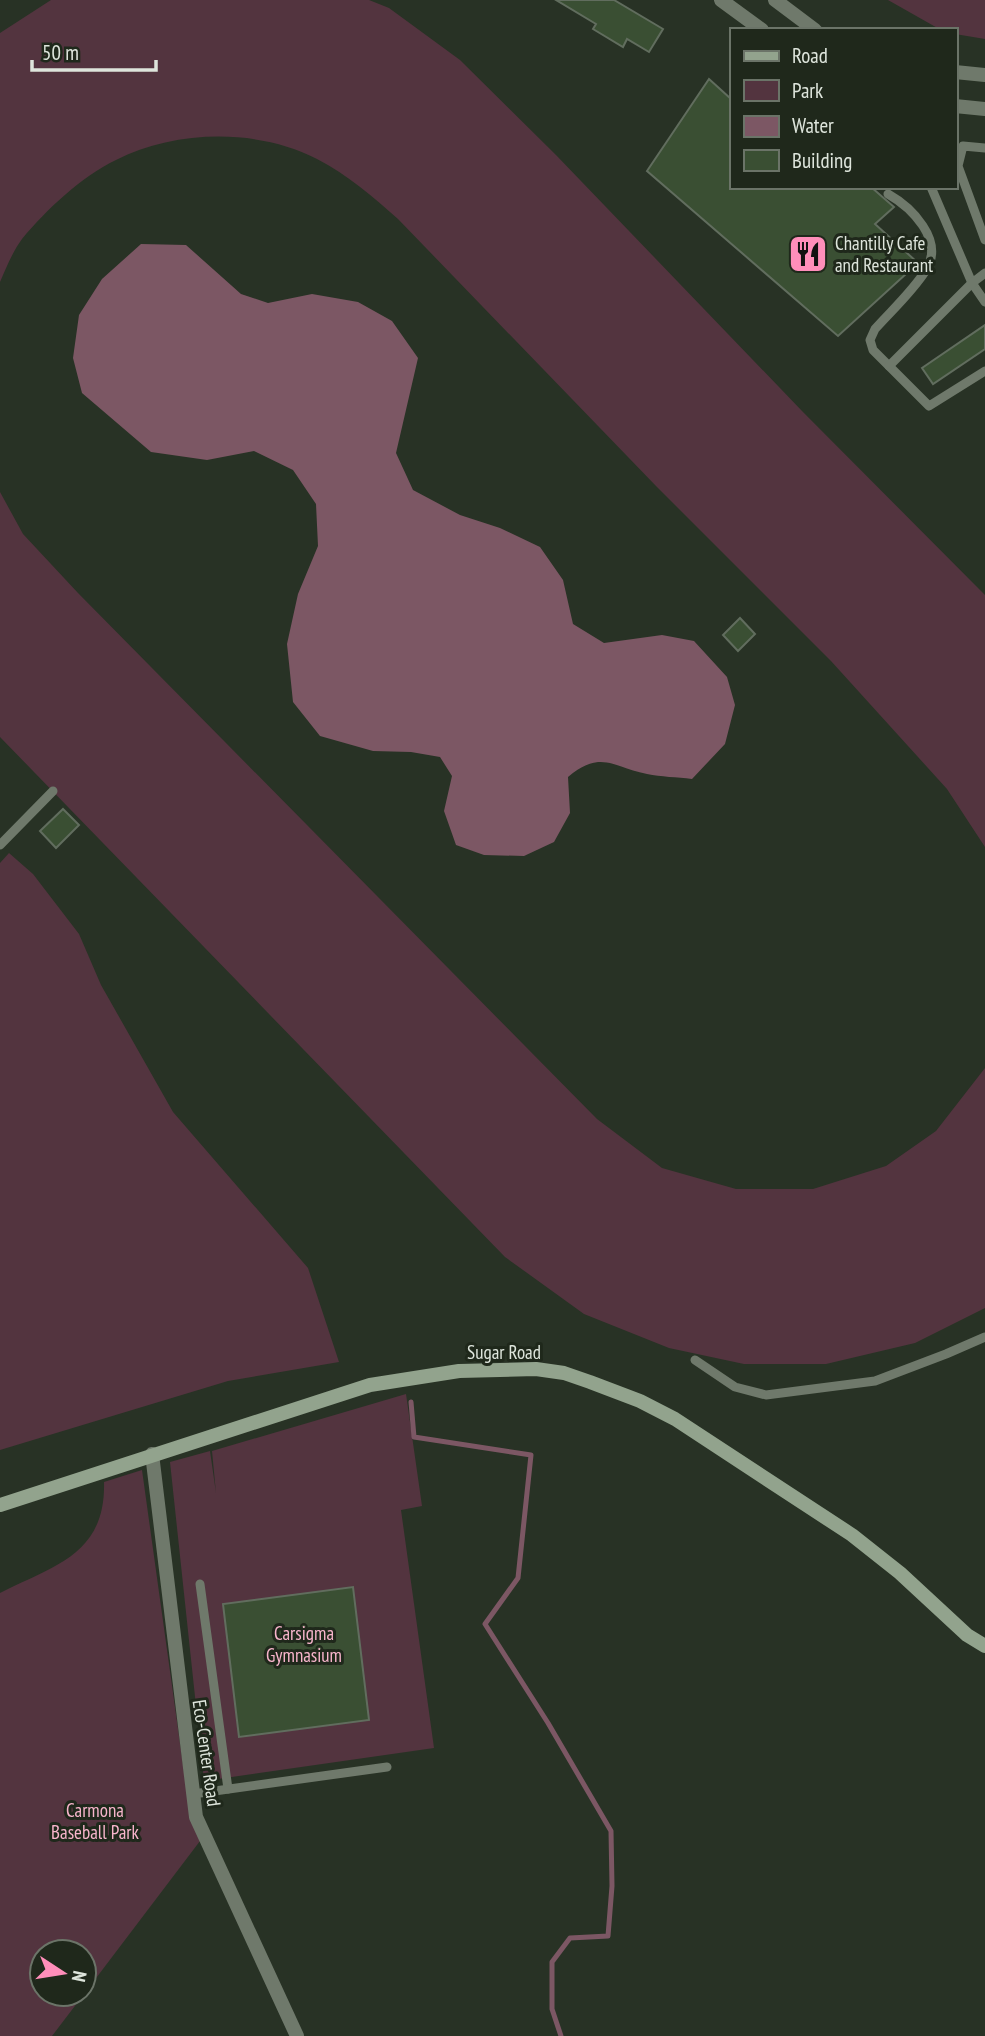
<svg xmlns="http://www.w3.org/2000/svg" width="985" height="2036" viewBox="0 0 985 2036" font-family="'PT Sans Narrow',sans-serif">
<rect width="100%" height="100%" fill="#283225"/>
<!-- green -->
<g fill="#53343f">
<path d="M 51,0 L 369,0 L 389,8 L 460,60 L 556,155 L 802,411 L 985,595 L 985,847 L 947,789 L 831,661 L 656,486 L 398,219 C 373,197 348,175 317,159 C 258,128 175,130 116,160 C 81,177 47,209 22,239 C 13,251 6,268 0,282 L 0,33 Z"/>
<polygon points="888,0 985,0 985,39 955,34 955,30 941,30"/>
<polygon points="0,492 23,534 78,593 597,1119 662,1168 736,1189 813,1189 886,1166 936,1131 985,1068 985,1308 915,1343 826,1364 744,1364 669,1348 584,1314 505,1257 0,737"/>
<polygon points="9,853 33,874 79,934 101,985 173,1112 308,1268 339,1362 228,1381 0,1450 0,863"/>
<polygon points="406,1394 422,1506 401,1510 434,1748 204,1781 170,1462 210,1451 216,1493 212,1451"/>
<path d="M 142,1470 L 190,1815 L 200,1841 L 84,1994 L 84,1952 L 42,1952 L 42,1994 L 84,1994 L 52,2036 L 0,2036 L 0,1593 C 53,1566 106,1555 104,1482 Z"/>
</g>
<!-- water -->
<path fill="#7c5764" d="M 141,244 L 186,245 L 241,294 L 268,303 L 312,294 L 358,302 L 392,321 L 418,358 L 396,453 L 413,490 L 460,515 L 500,528 L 540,547 L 563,580 L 573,624 L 604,643 L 662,635 L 694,641 L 727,677 L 735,705 L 725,744 L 692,779 C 677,777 661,777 647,774 C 613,768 602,749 568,777 L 570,813 L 554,842 L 524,856 L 484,855 L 456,845 L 444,811 L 452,776 L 440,757 L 411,752 L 373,751 L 320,736 L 293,702 L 287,644 L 298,594 L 318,546 L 316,504 L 293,470 L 254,451 L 207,460 L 151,452 L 82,393 L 73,358 L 79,315 L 102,279 Z"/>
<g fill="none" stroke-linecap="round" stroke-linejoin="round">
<!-- stream -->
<polyline stroke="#7c5764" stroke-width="5" points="411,1402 414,1437 531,1455 518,1578 485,1624 548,1723 611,1831 612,1886 608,1936 570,1938 552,1962 552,2009 561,2036"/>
</g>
<!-- building -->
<g fill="#3a4f33" stroke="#616d5e" stroke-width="2">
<polygon points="556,0 614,0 663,29 649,52 627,39 623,47 593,29 596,24"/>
<polygon points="709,79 731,99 731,187 871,187 894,207 875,224 918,263 838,336 647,171"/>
<polygon points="985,325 985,349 933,384 922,368"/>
<polygon points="740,618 755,634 738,651 723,635"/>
<polygon points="63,809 79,825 56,848 40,831"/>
<polygon points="353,1587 369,1720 239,1737 223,1604"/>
</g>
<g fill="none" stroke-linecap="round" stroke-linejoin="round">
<!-- service -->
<g stroke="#6f796b" stroke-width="9">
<polyline points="985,148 963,146 958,166 985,240"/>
<polyline points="931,187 972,283 985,302"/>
<path d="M 888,194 C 911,207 945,240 926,270 C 913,291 892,310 875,329 L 870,340 L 873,350 L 929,406 L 985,371"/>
<polyline points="889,366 972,283 985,273"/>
<polyline points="0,845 53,791"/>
<polyline points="695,1360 735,1387 766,1395 875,1381 946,1354 985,1337"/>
<polyline points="200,1584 228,1789"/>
<polyline points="193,1794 387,1767"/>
</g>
<!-- minor -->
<g stroke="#6f796b" stroke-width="14">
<polyline points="775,0 815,30"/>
<polyline points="955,72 985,75"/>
</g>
<!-- tertiary -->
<g stroke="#6f796b" stroke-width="14">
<polyline points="721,0 762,30"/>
<polyline points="955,106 985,109"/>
<polyline points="152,1454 196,1817 297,2036"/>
</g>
<!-- secondary -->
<polyline stroke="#92a38d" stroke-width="14" points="0,1505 370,1385 459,1371 536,1369 564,1373 590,1382 640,1401 675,1419 852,1535 900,1573 967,1635 985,1646"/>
</g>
<!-- icons -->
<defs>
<g id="restaurant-square" transform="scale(2.0125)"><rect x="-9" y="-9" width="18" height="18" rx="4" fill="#ff8eba" stroke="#1f281b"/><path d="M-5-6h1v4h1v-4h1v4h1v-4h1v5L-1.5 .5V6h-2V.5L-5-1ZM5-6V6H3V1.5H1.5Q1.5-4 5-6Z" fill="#111"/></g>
</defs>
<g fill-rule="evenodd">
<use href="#restaurant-square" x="808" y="254"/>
</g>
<g text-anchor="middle" stroke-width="6" stroke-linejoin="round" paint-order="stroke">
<!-- poi labels -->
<g font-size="19" fill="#dee5dc" stroke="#1f281b" text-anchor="start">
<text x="835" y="250">Chantilly Cafe<tspan x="835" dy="22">and Restaurant</tspan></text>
</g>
<!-- street labels -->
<g font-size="19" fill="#dee5dc" stroke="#1f281b">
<text x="504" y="1359">Sugar Road</text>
<text transform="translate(207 1753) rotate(82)" y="7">Eco-Center Road</text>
</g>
<!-- park labels -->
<g font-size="19" fill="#f8b5cc" stroke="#1f281b">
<text x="304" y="1640">Carsigma<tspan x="304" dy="22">Gymnasium</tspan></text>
<text x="95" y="1817">Carmona<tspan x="95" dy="22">Baseball Park</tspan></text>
</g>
</g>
<!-- legend -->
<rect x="730" y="28" width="228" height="161" fill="#1f281b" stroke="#6b7468" stroke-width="2"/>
<rect x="744" y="51" width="35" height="10" fill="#92a38d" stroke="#6b7468" stroke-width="2"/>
<text x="792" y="63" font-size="21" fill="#dee5dc">Road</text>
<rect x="744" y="80" width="35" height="21" fill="#53343f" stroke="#6b7468" stroke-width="2"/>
<text x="792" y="98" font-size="21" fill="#dee5dc">Park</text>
<rect x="744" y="116" width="35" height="21" fill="#7c5764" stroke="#6b7468" stroke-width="2"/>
<text x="792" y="133" font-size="21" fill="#dee5dc">Water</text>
<rect x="744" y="150" width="35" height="21" fill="#3a4f33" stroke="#6b7468" stroke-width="2"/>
<text x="792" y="168" font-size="21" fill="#dee5dc">Building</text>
<!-- north arrow -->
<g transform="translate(63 1973) rotate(102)"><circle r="33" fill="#1f281b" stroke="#6b7468" stroke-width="2"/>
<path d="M0-5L12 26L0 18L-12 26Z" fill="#ff8eba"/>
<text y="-10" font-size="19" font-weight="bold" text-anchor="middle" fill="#dee5dc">N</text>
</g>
<!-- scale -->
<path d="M32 60v10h124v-10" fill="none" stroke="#dee5dc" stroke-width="3.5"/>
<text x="42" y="60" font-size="21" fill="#dee5dc" stroke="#1f281b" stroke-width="5" paint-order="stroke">50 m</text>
</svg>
